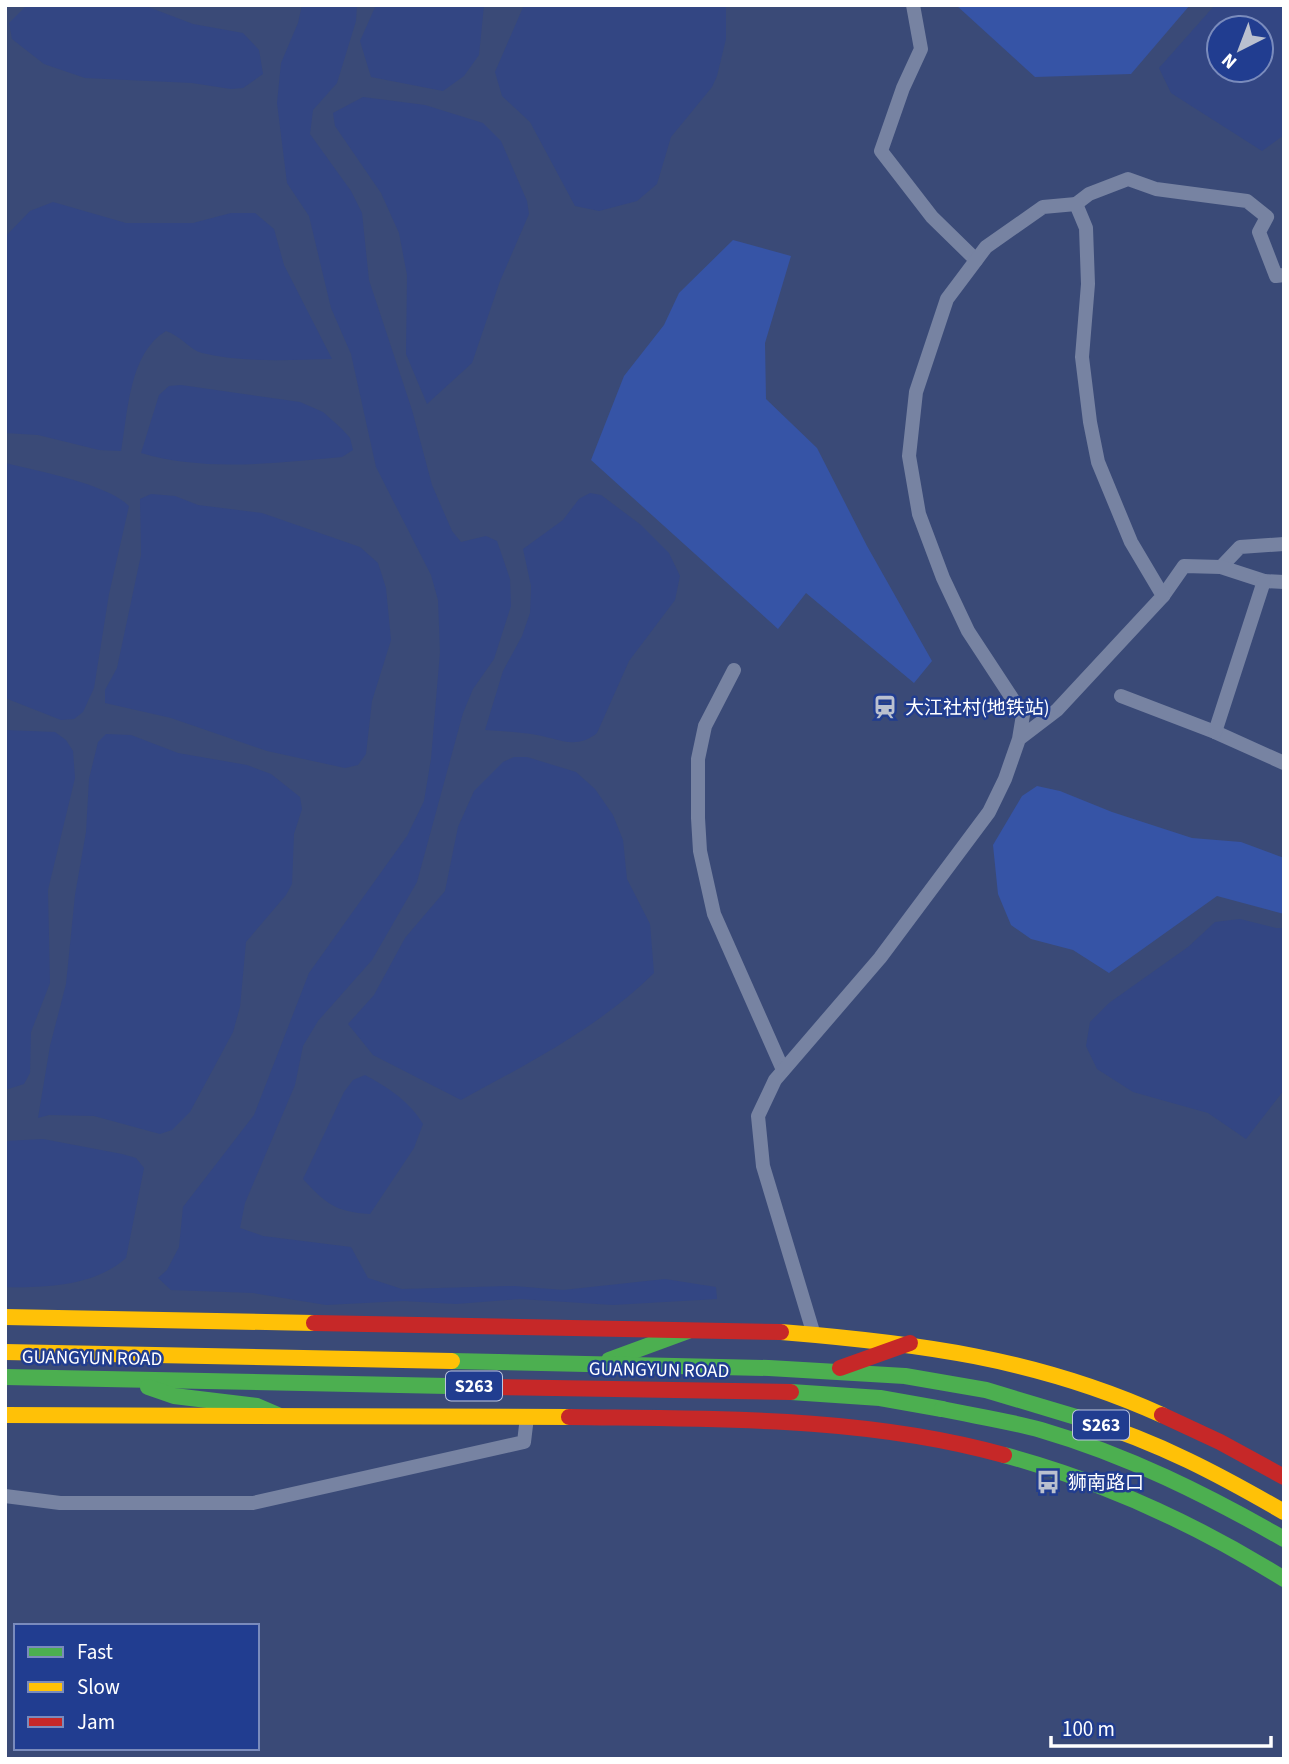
<svg xmlns="http://www.w3.org/2000/svg" width="1289" height="1764" viewBox="0 0 1289 1764" font-family="'Source Sans 3','Noto Sans SC',sans-serif">
<rect width="100%" height="100%" fill="#3a4a77"/>
<!-- green -->
<g fill="#3654a6">
<polygon points="956,5 1190,5 1131,74 1035,77"/>
<polygon points="733,240 791,256 765,343 766,399 817,448 867,546 932,661 914,683 806,593 778,629 591,460 624,376 664,325 679,293"/>
<polygon points="1037,786 1060,791 1112,812 1192,838 1241,842 1284,858 1284,914 1217,896 1109,973 1073,950 1031,939 1011,925 998,894 993,845 1022,796"/>
</g>
<!-- water -->
<g fill="#334683" fill-rule="evenodd">
<polygon points="27,5 143,5 193,24 243,33 259,50 263,74 243,88 231,89 192,83 85,78 44,64 12,39 9,23"/>
<polygon points="302,5 357,5 356,21 337,83 313,110 310,134 351,191 362,213 369,280 412,410 432,485 452,531 461,542 486,536 497,541 510,579 511,606 494,659 473,689 463,713 417,882 372,960 318,1021 303,1046 295,1085 245,1203 240,1228 263,1236 351,1247 368,1278 402,1289 514,1286 563,1290 665,1279 716,1287 717,1299 613,1305 520,1299 456,1304 403,1301 326,1305 253,1293 171,1290 158,1278 167,1270 179,1247 183,1207 254,1115 309,973 407,836 424,801 431,759 440,652 438,600 431,575 376,467 351,354 331,308 309,216 287,183 277,103 281,63 298,23"/>
<polygon points="376,5 484,5 479,55 464,76 443,91 371,77 360,41"/>
<polygon points="524,5 726,5 726,39 717,76 712,87 671,137 657,184 637,201 599,211 575,206 530,122 502,96 495,72"/>
<path d="M 1215,5 L 1284,5 L 1284,135 L 1262,151 L 1171,93 L 1159,68 ZM 1219,28 L 1261,28 L 1261,70 L 1219,70 Z"/>
<polygon points="363,97 425,105 483,123 501,141 527,201 529,214 500,281 472,363 427,404 406,354 407,275 399,233 381,193 335,126 333,113"/>
<path d="M 53,202 L 126,223 L 193,223 L 231,213 L 255,213 L 274,229 L 284,265 L 332,359 C 289,360 244,363 202,353 C 190,350 181,336 166,331 C 129,353 128,412 121,451 L 99,450 L 38,435 L 5,433 L 5,237 L 30,211 Z"/>
<path d="M 181,385 L 300,402 L 323,412 L 342,429 L 350,438 L 353,450 L 342,457 C 276,463 205,472 141,453 L 159,395 L 169,386 Z"/>
<path d="M 5,463 C 37,471 108,484 129,506 L 109,594 L 94,688 L 83,712 L 74,719 L 61,720 L 5,698 Z"/>
<path d="M 590,493 L 601,495 L 641,525 L 669,553 L 680,576 L 675,600 L 629,661 L 597,733 C 576,750 560,739 537,735 C 520,732 502,731 485,730 L 503,671 L 522,636 L 530,613 L 531,586 L 523,549 L 563,520 L 579,499 Z"/>
<polygon points="151,494 175,496 198,505 262,513 360,547 378,563 386,588 391,640 372,701 366,754 358,765 345,768 267,751 171,718 105,703 105,690 117,668 141,555 140,499"/>
<polygon points="5,730 55,732 66,740 73,751 75,778 48,890 50,983 31,1032 30,1073 24,1084 5,1090"/>
<polygon points="106,734 131,735 178,753 247,765 271,774 300,797 302,809 294,834 292,884 286,895 246,942 240,1007 233,1032 190,1112 172,1130 160,1134 94,1116 49,1115 38,1118 50,1046 66,984 75,895 86,832 89,779 98,742"/>
<path d="M 514,757 L 527,757 L 576,772 L 595,789 L 613,815 L 623,840 L 627,879 L 650,924 L 654,973 C 598,1028 529,1063 461,1100 L 373,1055 L 348,1024 L 374,995 L 405,938 L 445,891 L 458,827 L 474,791 L 503,762 Z"/>
<polygon points="1240,919 1276,928 1284,928 1284,1090 1246,1139 1208,1113 1133,1092 1097,1069 1086,1046 1090,1022 1109,1003 1188,947 1215,922"/>
<path d="M 365,1075 C 388,1087 410,1102 423,1124 L 414,1148 L 370,1214 C 335,1212 325,1203 303,1179 L 344,1092 L 353,1080 Z"/>
<path d="M 43,1139 L 122,1154 L 136,1158 L 144,1168 L 126,1258 C 95,1286 45,1288 5,1287 L 5,1141 Z"/>
</g>
<g fill="none" stroke-linecap="round" stroke-linejoin="round">
<!-- street -->
<g stroke="#7783a2" stroke-width="14">
<polyline points="913,5 921,49 903,88 881,151 932,217 976,260"/>
<polyline points="1076,204 1089,194 1128,179 1156,189 1247,201 1267,217 1259,232 1276,276 1284,275"/>
<polyline points="1221,567 1240,547 1284,544"/>
<polyline points="1163,596 1184,566 1221,567 1264,581 1284,582"/>
<polyline points="734,670 705,726 698,759 698,818 700,851 714,914 783,1070"/>
<polyline points="1121,696 1215,732 1284,763"/>
<polyline points="1215,732 1264,581"/>
<polyline points="814,1335 763,1166 758,1116 775,1080 880,958 989,812 1005,779 1019,739 1023,715 968,631 943,578 919,514 909,456 916,392 947,299 986,247 1043,207 1076,204 1086,228 1088,284 1082,357 1090,422 1098,462 1131,542 1163,596 1057,710 1019,739"/>
<polyline points="5,1496 60,1503 253,1503 524,1442 527,1417"/>
</g>
<!-- fast -->
<g stroke="#4caf50" stroke-width="16">
<polyline points="609,1360 688,1331"/>
<polyline points="452,1361 769,1368 905,1376 986,1390 1086,1420"/>
<polyline points="5,1377 496,1387"/>
<polyline points="148,1387 174,1396 257,1406 278,1415"/>
<polyline points="791,1392 880,1398 942,1409"/>
<path d="M 1004,1455 C 1105,1482 1196,1524 1284,1579"/>
</g>
<!-- slow -->
<g stroke="#ffc107" stroke-width="16">
<polyline points="5,1317 314,1323"/>
<path d="M 781,1332 C 916,1343 1036,1358 1162,1415"/>
<polyline points="5,1352 452,1361"/>
<polyline points="5,1415 569,1417"/>
<path d="M 1086,1420 C 1158,1442 1220,1475 1284,1512"/>
</g>
<!-- jam -->
<g stroke="#c62828" stroke-width="16">
<polyline points="314,1323 781,1332"/>
<polyline points="840,1368 910,1343"/>
<polyline points="496,1387 791,1392"/>
<polyline points="1162,1415 1220,1442 1284,1477"/>
<path d="M 569,1417 C 714,1419 864,1416 1004,1455"/>
</g>
<!-- fast-bridge -->
<path stroke="#4caf50" stroke-width="16" d="M 942,1409 C 975,1416 1009,1421 1041,1430 C 1127,1455 1207,1495 1284,1539"/>
</g>
<!-- icons -->
<defs>
<g id="station-bare" transform="scale(1.89)"><path d="M-3-6H3Q5-6 5-4V2Q5 4 3 4L4.5 6H3L1.5 4h-3L-3 6H-4.5L-3 4Q-5 4-5 2V-4Q-5-6-3-6ZM-3.5-4v3h7v-3ZM-3.5 1v1.5H-2V1ZM2 1v1.5H3.5V1Z" fill="#bac0cf" stroke="#213d90" stroke-width="2.5" paint-order="stroke"/></g>
<g id="bus-bare" transform="scale(1.89)"><path d="M-5-6H5V4H4V6H2V4H-2V6H-4V4H-5ZM-3.5-4V0h7V-4ZM-3.5 1.2v1.5H-2V1.2ZM2 1.2v1.5H3.5V1.2Z" fill="#bac0cf" stroke="#213d90" stroke-width="2.5" paint-order="stroke"/></g>
</defs>
<g fill-rule="evenodd">
<use href="#station-bare" x="885" y="707"/>
<use href="#bus-bare" x="1048" y="1482"/>
</g>
<g text-anchor="middle" stroke-width="5" stroke-linejoin="round" paint-order="stroke">
<!-- shield labels -->
<g fill="#213d90" stroke="#bcc5de" stroke-width="2">
<rect x="446" y="1371.5" width="56" height="29" rx="5"/>
<rect x="1073" y="1410.5" width="56" height="29" rx="5"/>
</g>
<g font-size="18" font-weight="bold" fill="#fff">
<text x="474" y="1392">S263</text>
<text x="1101" y="1431">S263</text>
</g>
<!-- poi labels -->
<g font-size="19" fill="#fff" stroke="#213d90" text-anchor="start">
<text x="905" y="714">大江社村(地铁站)</text>
<text x="1068" y="1489">狮南路口</text>
</g>
<!-- street labels -->
<g font-size="19" fill="#fff" stroke="#213d90">
<text transform="translate(92 1357) rotate(1)" y="7">GUANGYUN ROAD</text>
<text transform="translate(659 1369) rotate(1)" y="7">GUANGYUN ROAD</text>
</g>
</g>
<!-- border -->
<rect width="1289" height="1764" fill="none" stroke="#ffffff" stroke-width="14"/>
<!-- legend -->
<rect x="14" y="1624" width="245" height="126" fill="#213d90" stroke="#7a8bbc" stroke-width="2"/>
<rect x="28" y="1647" width="35" height="10" fill="#4caf50" stroke="#7a8bbc" stroke-width="2"/>
<text x="77" y="1659" font-size="21" fill="#ffffff">Fast</text>
<rect x="28" y="1682" width="35" height="10" fill="#ffc107" stroke="#7a8bbc" stroke-width="2"/>
<text x="77" y="1694" font-size="21" fill="#ffffff">Slow</text>
<rect x="28" y="1717" width="35" height="10" fill="#c62828" stroke="#7a8bbc" stroke-width="2"/>
<text x="77" y="1729" font-size="21" fill="#ffffff">Jam</text>
<!-- north arrow -->
<g transform="translate(1240 49) rotate(222)"><circle r="33" fill="#213d90" stroke="#7a8bbc" stroke-width="2"/>
<path d="M0-5L12 26L0 18L-12 26Z" fill="#bac0cf"/>
<text y="-10" font-size="19" font-weight="bold" text-anchor="middle" fill="#ffffff">N</text>
</g>
<!-- scale -->
<path d="M1051 1736v10h220v-10" fill="none" stroke="#ffffff" stroke-width="3.5"/>
<text x="1062" y="1736" font-size="21" fill="#ffffff" stroke="#213d90" stroke-width="5" paint-order="stroke">100 m</text>
</svg>
